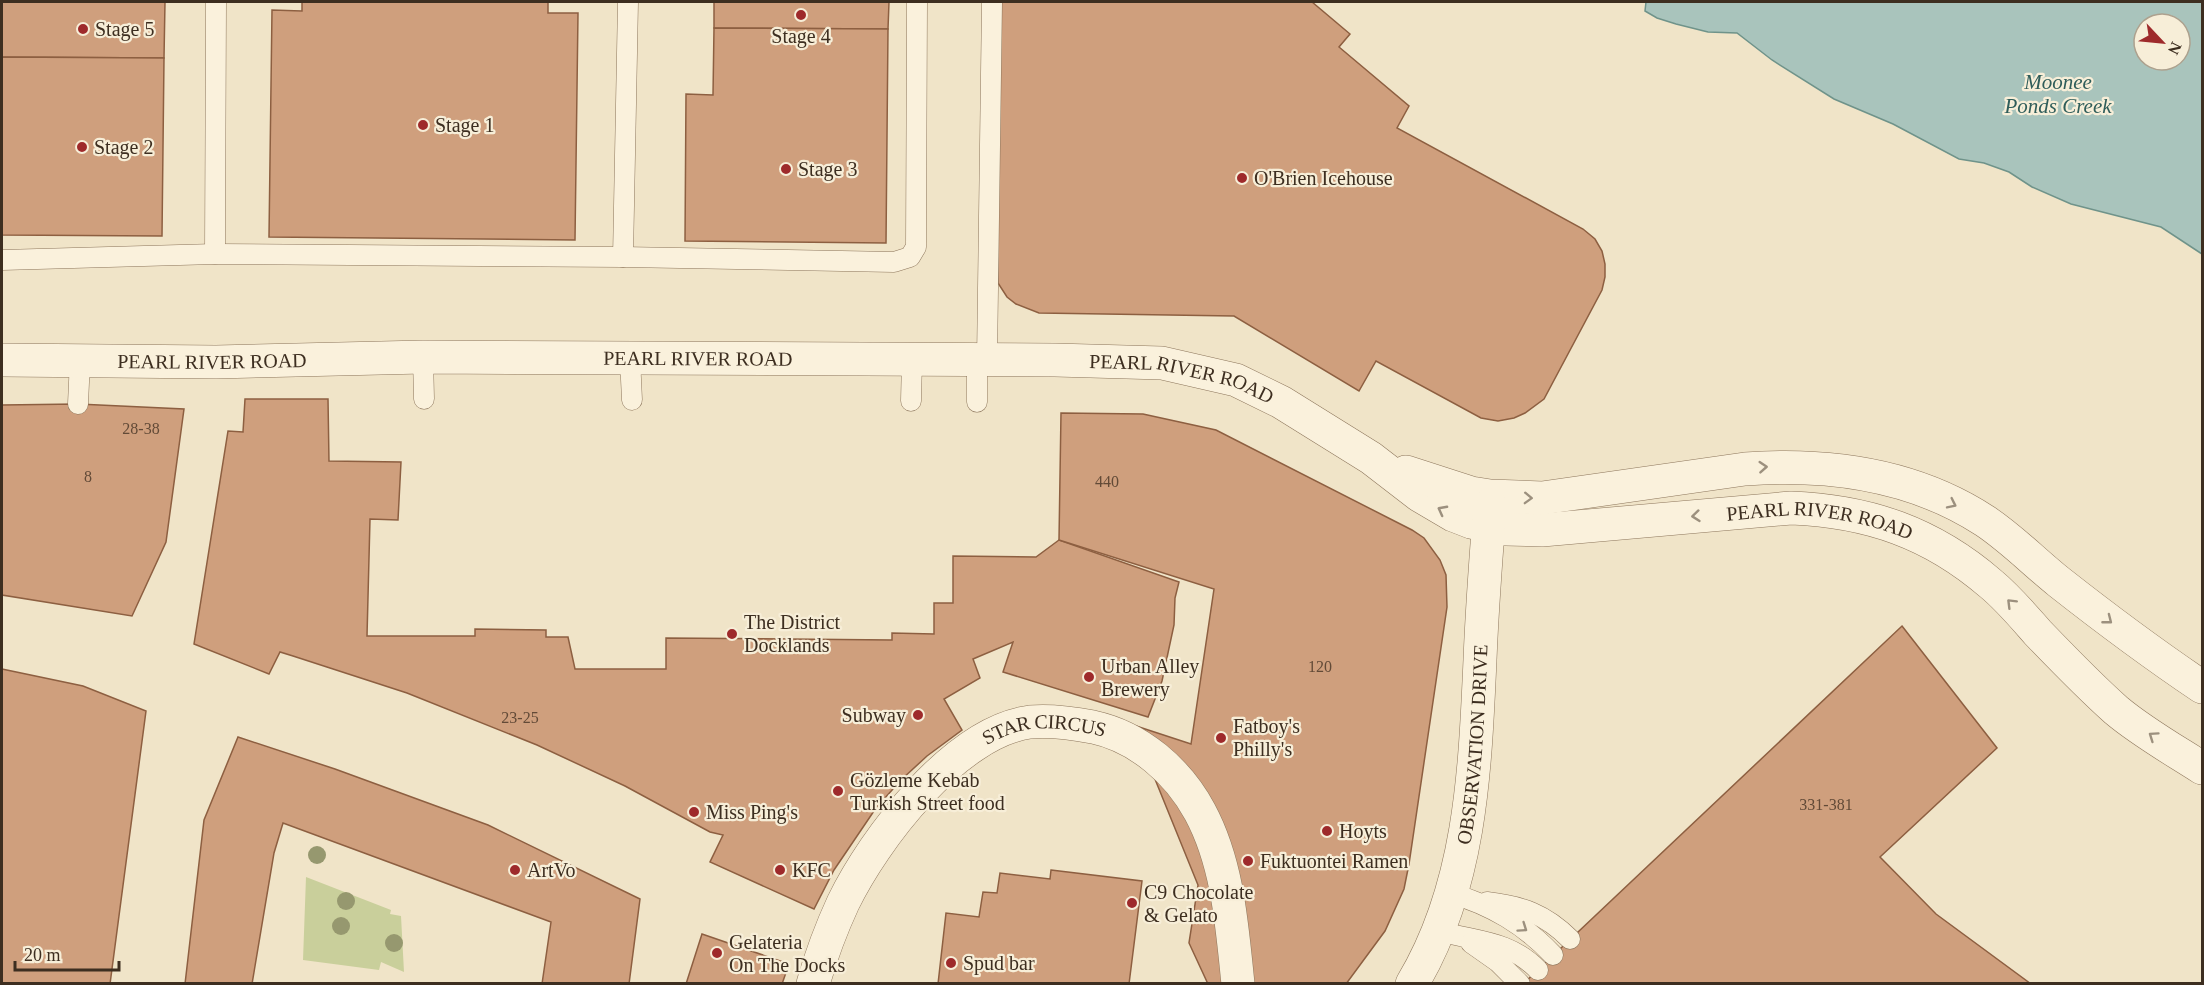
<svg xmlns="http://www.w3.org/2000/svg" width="2204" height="985" viewBox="0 0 2204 985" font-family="'Times New Roman',serif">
<rect width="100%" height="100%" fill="#f0e4c8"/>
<!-- green -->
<polygon fill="#c9cf9b" points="306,877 391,910 390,914 401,916 404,972 381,962 379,970 303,960"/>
<!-- water -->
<path fill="#a9c4bc" stroke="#6f938a" stroke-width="1.5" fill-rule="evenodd" d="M 1646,2 L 2202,2 L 2202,254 L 2161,227 L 2071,204 L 2032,187 L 2009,172 L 1984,163 L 1959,159 L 1893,124 L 1834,99 L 1772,60 L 1737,33 L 1708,32 L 1676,24 L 1657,18 L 1645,11 ZM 2144,24 L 2180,24 L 2180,60 L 2144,60 Z"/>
<!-- building -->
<g fill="#cf9f7d" stroke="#8d5f41" stroke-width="1.5">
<polygon points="2,2 165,2 164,58 2,57"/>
<polygon points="302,2 548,2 548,13 578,13 575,240 269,237 272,10 302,11"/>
<polygon points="714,2 889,2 888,29 714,28"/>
<polygon points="998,2 1312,2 1350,34 1339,47 1409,106 1397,128 1583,229 1595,239 1602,251 1605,264 1605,277 1602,290 1544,399 1525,413 1514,418 1498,421 1481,418 1376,361 1359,391 1234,316 1039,313 1016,304 1007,297 998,283"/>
<polygon points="714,28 888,29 886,243 685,241 686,94 713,95"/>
<polygon points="2,57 164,58 162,236 2,235"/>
<polygon points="245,399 328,399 329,461 401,462 398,520 370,519 367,636 475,636 475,629 546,630 546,637 568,637 575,669 666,669 666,638 892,640 892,633 934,634 934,603 953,603 953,556 1036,557 1059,540 1179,582 1175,598 1174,625 1162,681 1148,717 1003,672 1013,642 973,659 980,678 944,699 962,730 927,756 901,780 876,808 834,870 814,909 710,862 723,835 710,832 625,786 537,745 407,693 293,656 280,652 269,674 194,644 228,431 243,432"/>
<polygon points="78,404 184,409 166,542 132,616 2,595 2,405"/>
<polygon points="1061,413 1143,414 1216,430 1412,530 1424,538 1440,560 1446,575 1447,607 1409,864 1404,889 1385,931 1346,984 1208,984 1189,943 1198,885 1133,725 1191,744 1214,589 1059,540"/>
<polygon points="1902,626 1997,748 1880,857 1936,914 2031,984 1523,984"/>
<polygon points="2,669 83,686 146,711 110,984 2,984"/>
<polygon points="238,737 335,769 488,825 640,899 629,984 542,984 551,922 283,823 274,853 252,984 185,984 204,820"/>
<polygon points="1051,870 1142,881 1129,984 938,984 946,913 979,917 983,892 997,893 1000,873 1050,879"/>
<polygon points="702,934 789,964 782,984 686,984"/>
</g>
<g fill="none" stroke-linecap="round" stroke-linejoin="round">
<!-- lane casing -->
<g stroke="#8d765c" stroke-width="21">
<g id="lane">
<polyline points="215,254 216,2"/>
<polyline points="623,257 628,2"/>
<polyline points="2,260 215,254 623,257 894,262 910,257 916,247 917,2"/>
<polyline points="423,357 424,399"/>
<polyline points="630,358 632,400"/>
<polyline points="987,360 992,2"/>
<polyline points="911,401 912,360"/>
<polyline points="977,402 977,360"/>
<polyline points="78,404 80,360"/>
<path d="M 1452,894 C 1490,904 1526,926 1553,955"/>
<path d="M 1487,902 C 1522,906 1545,914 1570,939"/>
<path d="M 1439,931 C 1477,942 1509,940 1538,970"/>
<polyline points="1471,943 1498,962 1520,984"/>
</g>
</g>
<!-- street casing -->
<g stroke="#8d765c" stroke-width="34">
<g id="street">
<path id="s1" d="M 2,360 L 216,362 L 423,357 L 1055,360 L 1162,363 L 1236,380 L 1281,402 L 1371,458 L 1419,495 L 1453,515 L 1471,522 L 1506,529 L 1542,530 L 1791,508 C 1869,511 1932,533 1991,584 C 2008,598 2023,616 2038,633 C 2063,659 2089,686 2116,710 C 2142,732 2174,750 2202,768"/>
<path d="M 1406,472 L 1471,493 L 1490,496 L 1542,498 L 1745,469 C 1829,463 1913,474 1985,521 C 2012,539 2034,562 2059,582 C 2106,619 2153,654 2202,687"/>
<path id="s2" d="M 813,984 C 821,956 831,929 843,903 C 874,839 955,732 1030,722 C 1051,720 1072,723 1093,727 C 1139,737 1178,771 1200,812 C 1228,864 1232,926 1238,984"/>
<path id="s3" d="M 1412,984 C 1471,886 1475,770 1480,660 C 1482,608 1486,556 1490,505"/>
</g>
</g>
<!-- lane -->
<use href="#lane" stroke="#faf1dc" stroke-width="20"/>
<!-- street -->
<use href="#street" stroke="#faf1dc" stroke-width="33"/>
</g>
<!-- trees -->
<g fill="#96986f">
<circle cx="317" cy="855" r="9"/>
<circle cx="346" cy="901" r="9"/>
<circle cx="341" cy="926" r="9"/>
<circle cx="394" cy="943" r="9"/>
</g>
<!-- one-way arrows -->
<defs><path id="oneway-chevron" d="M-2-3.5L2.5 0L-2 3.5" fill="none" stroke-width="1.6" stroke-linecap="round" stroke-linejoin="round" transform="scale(1.5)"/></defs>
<g stroke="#9c907e">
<use href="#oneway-chevron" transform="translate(1763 467) rotate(-4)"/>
<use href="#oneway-chevron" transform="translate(1528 498) rotate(2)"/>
<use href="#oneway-chevron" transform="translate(1952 504) rotate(26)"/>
<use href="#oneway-chevron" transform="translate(1442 510) rotate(-152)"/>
<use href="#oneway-chevron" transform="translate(1696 516) rotate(174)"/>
<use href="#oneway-chevron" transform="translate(2011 603) rotate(-135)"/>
<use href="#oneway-chevron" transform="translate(2108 620) rotate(38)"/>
<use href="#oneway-chevron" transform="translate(2153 736) rotate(-145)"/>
<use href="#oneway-chevron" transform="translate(1523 928) rotate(35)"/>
</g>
<!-- markers -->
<g fill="#9e2a2b" stroke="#f7eed8" stroke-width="2">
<circle cx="801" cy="15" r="6"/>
<circle cx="83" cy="29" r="6"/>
<circle cx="423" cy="125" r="6"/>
<circle cx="82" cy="147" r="6"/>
<circle cx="786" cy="169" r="6"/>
<circle cx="1242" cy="178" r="6"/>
<circle cx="732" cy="634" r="6"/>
<circle cx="1089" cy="677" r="6"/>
<circle cx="918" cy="715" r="6"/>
<circle cx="1221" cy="738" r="6"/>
<circle cx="838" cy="791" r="6"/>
<circle cx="694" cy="812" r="6"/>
<circle cx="1327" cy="831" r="6"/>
<circle cx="1248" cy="861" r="6"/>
<circle cx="515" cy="870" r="6"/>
<circle cx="780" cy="870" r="6"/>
<circle cx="1132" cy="903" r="6"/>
<circle cx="717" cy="953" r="6"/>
<circle cx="951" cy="963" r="6"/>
</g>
<g text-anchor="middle" stroke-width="4.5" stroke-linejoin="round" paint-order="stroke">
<!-- number labels -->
<g font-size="16" fill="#624a37">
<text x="141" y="434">28-38</text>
<text x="88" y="482">8</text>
<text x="1107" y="487">440</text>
<text x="1320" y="672">120</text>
<text x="520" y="723">23-25</text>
<text x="1826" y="810">331-381</text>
</g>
<!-- poi labels -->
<g font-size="20" fill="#3d2e20" stroke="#f7eed8" text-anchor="start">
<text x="95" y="36">Stage 5</text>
<text x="801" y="43" text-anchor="middle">Stage 4</text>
<text x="435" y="132">Stage 1</text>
<text x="94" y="154">Stage 2</text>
<text x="798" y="176">Stage 3</text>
<text x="1254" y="185">O'Brien Icehouse</text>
<text x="744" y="629">The District<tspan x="744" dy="23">Docklands</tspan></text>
<text x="1101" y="673">Urban Alley<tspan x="1101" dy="23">Brewery</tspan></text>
<text x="906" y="722" text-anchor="end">Subway</text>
<text x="1233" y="733">Fatboy's<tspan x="1233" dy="23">Philly's</tspan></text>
<text x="850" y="787">Gözleme Kebab<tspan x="850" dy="23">Turkish Street food</tspan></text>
<text x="706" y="819">Miss Ping's</text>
<text x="1339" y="838">Hoyts</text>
<text x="1260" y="868">Fuktuontei Ramen</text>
<text x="527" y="877">ArtVo</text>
<text x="792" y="877">KFC</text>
<text x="1144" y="899">C9 Chocolate<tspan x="1144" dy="23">&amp; Gelato</tspan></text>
<text x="729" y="949">Gelateria<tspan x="729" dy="23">On The Docks</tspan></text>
<text x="963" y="970">Spud bar</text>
</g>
<!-- street labels -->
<g font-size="20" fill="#3d2e20" stroke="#f7eed8">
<text dy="7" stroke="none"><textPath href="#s1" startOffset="696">PEARL RIVER ROAD</textPath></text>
<text dy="7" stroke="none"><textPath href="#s1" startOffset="210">PEARL RIVER ROAD</textPath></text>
<text dy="7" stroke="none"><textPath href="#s1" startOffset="1182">PEARL RIVER ROAD</textPath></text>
<text dy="7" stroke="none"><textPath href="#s1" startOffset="1863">PEARL RIVER ROAD</textPath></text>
<text dy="7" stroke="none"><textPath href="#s2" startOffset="368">STAR CIRCUS</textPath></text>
<text dy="7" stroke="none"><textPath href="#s3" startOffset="250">OBSERVATION DRIVE</textPath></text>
</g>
<!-- water labels -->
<g font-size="21" font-style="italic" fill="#2f5d5a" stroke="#f7eed8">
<text x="2058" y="89">Moonee<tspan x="2058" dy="24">Ponds Creek</tspan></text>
</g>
</g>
<!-- border -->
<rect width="2204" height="985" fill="none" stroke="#3d2e20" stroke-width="6"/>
<!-- north arrow -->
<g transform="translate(2162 42) rotate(116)"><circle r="28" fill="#f7eed8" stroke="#ada18e" stroke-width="1.5"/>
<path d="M0-4.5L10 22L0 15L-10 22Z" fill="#9e2a2b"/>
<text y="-9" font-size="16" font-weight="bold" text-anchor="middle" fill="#3d2e20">N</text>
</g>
<!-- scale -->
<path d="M15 961v9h104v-9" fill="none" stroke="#3d2e20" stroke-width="3"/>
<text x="24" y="961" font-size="18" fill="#3d2e20" stroke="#f7eed8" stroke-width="4.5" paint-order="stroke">20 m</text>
</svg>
